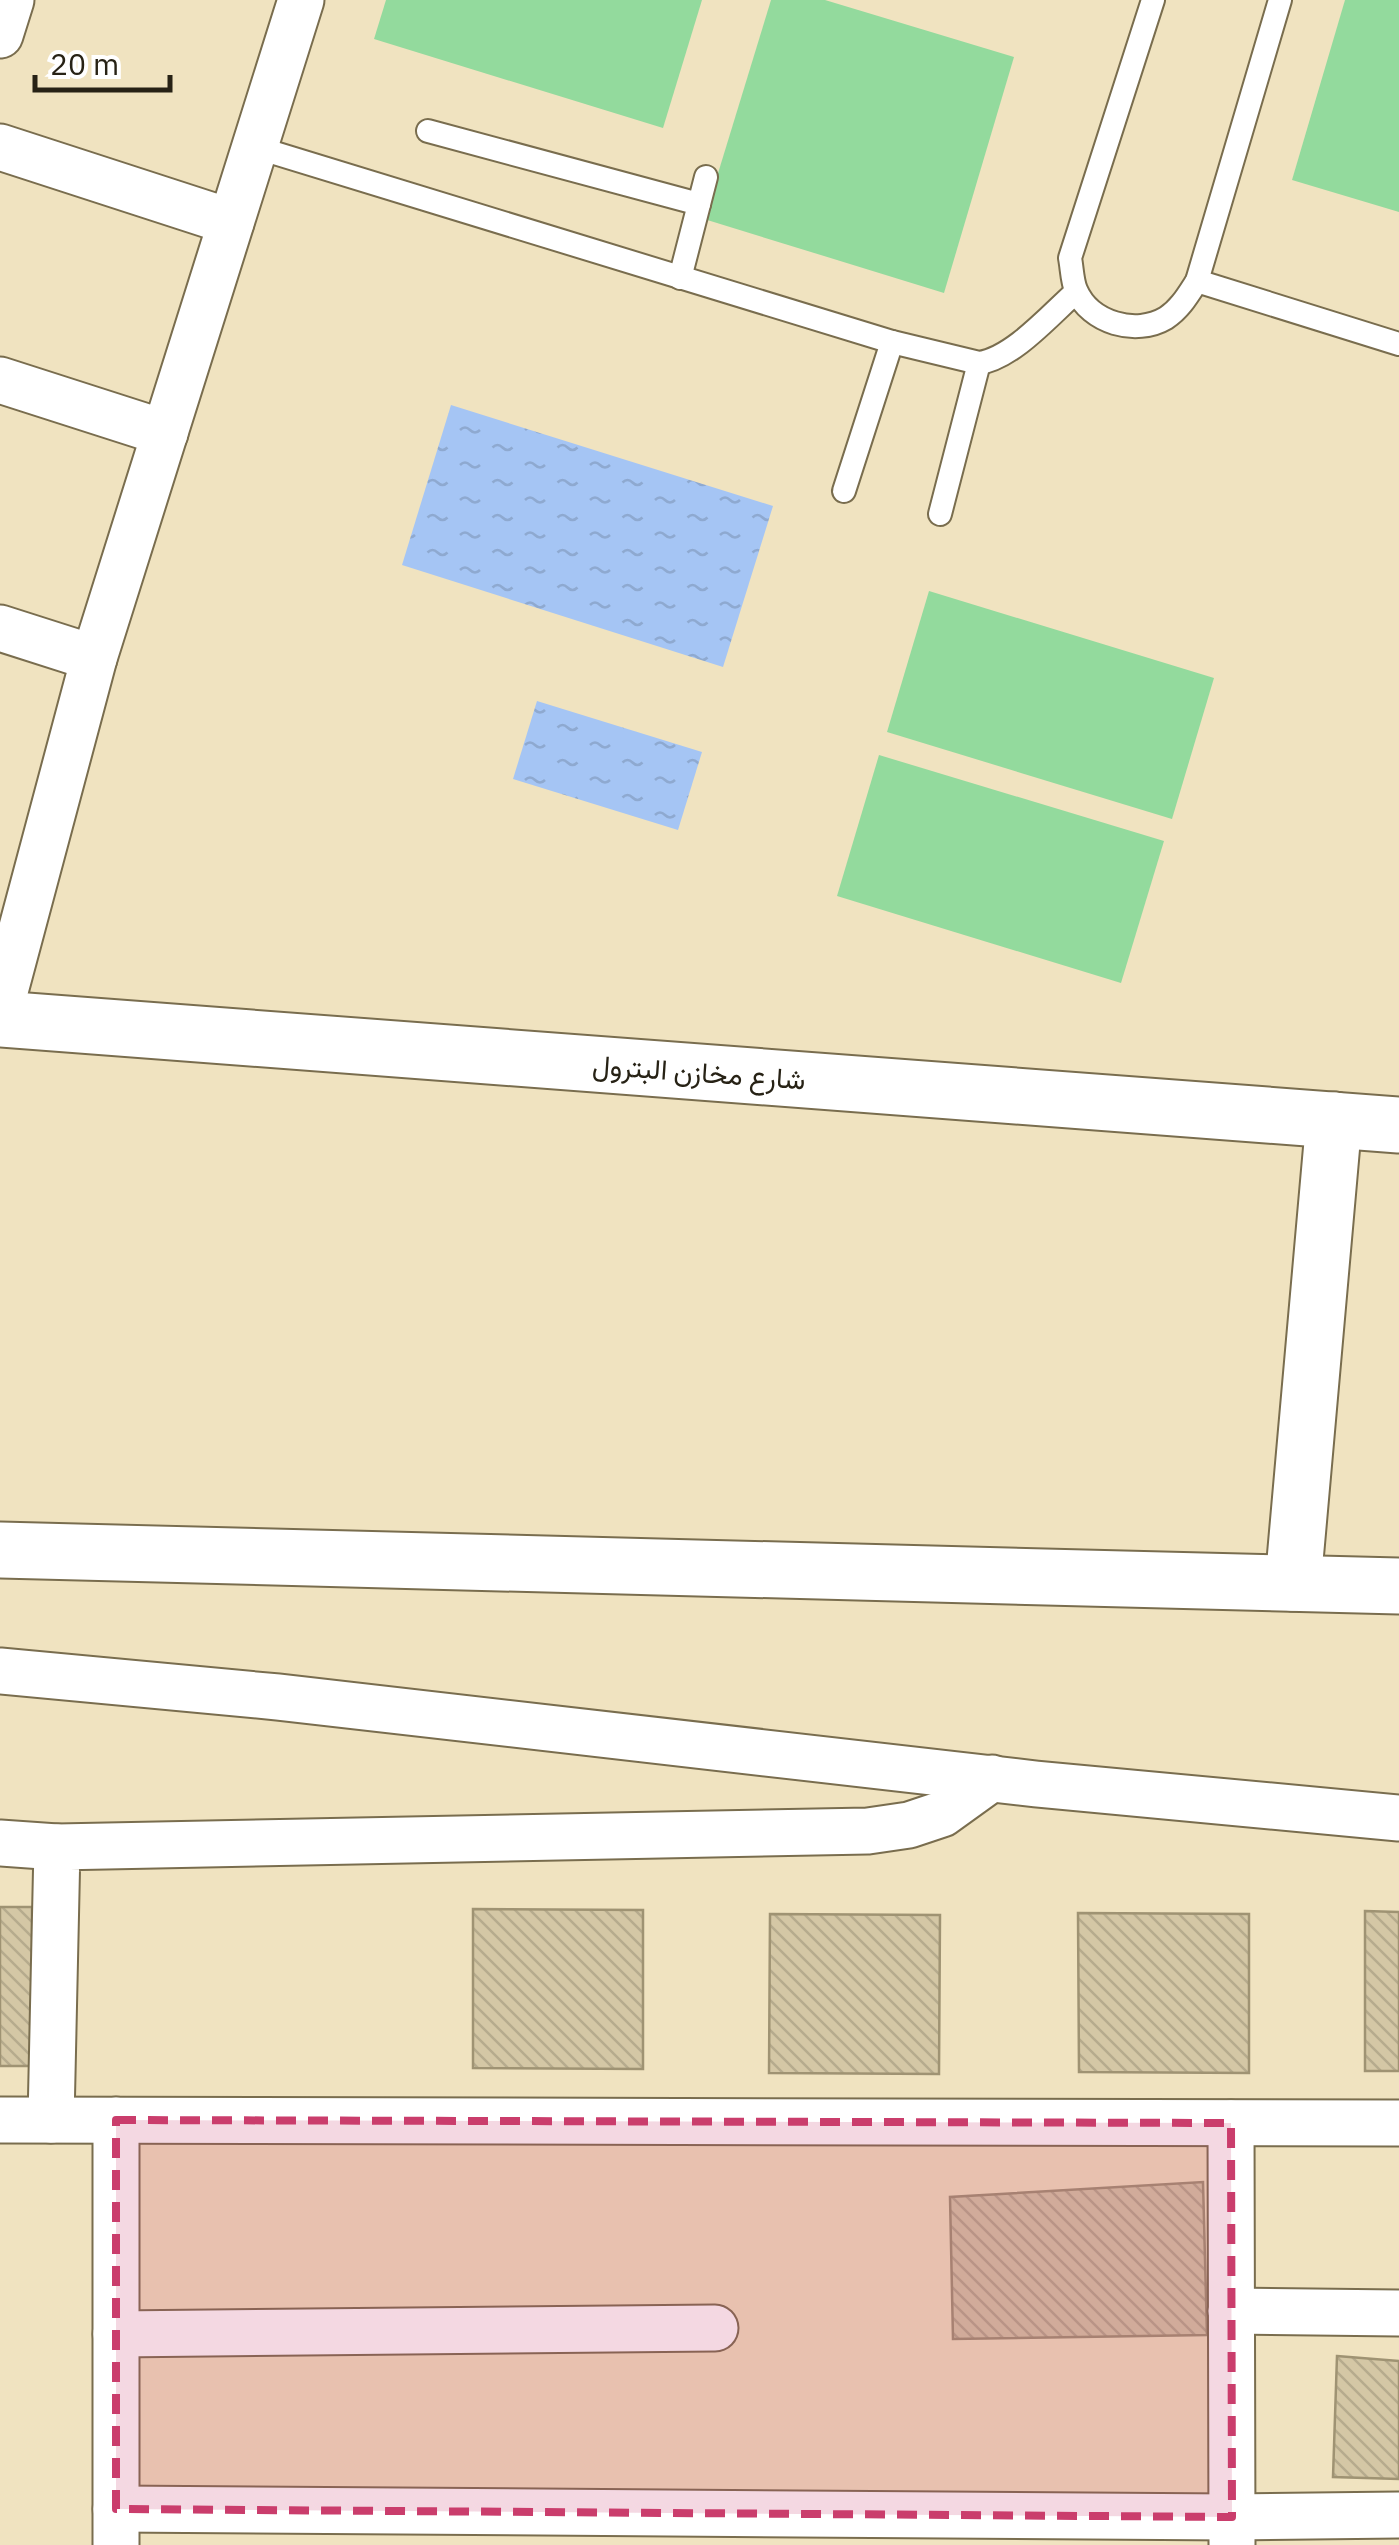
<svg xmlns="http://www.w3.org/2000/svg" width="1399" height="2545" viewBox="0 0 1399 2545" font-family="'IBM Plex Sans',Vazirmatn,sans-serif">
<defs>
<pattern id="water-ripples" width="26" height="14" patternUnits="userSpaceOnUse" patternTransform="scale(2.5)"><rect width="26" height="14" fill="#a5c5f4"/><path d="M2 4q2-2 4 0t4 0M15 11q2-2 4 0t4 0" fill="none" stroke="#8ea9d0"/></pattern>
<pattern id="building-back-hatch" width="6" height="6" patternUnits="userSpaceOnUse" patternTransform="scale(2.5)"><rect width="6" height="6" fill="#d4c7a5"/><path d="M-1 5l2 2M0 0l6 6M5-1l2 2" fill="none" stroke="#b6ab8d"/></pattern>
</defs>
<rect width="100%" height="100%" fill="#f0e3c0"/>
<!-- pitch -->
<g fill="#93da9d">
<polygon points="386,0 702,0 663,128 374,39"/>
<polygon points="771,0 825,0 1014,57 944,293 704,219"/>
<polygon points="1345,0 1399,0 1399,212 1292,180"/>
<polygon points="929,591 1214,678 1172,819 887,732"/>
<polygon points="879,755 1164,841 1121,983 837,896"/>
</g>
<!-- water -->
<g fill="url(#water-ripples)">
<polygon points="451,405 773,506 723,667 402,565"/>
<polygon points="537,701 702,752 678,830 513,779"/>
</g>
<!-- building -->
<g fill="url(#building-back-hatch)" stroke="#9f9373" stroke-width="2.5">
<rect x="0" y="1907" width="32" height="159"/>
<polygon points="473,1909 643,1910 643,2069 473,2068"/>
<polygon points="1365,1911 1399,1912 1399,2071 1365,2071"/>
<polygon points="1078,1913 1249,1914 1249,2073 1079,2072"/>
<polygon points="770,1914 940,1915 939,2074 769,2073"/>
<polygon points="1203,2182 1207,2335 953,2339 950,2197"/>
<polygon points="1337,2356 1399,2361 1399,2479 1333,2477"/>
</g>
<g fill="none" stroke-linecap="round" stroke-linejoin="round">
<!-- lane casing -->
<g stroke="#796d4e" stroke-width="26">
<g id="lane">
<path d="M 1153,0 L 1070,258 C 1072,268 1072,281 1076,290 C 1090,323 1136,336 1166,318 C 1180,309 1188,295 1197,281 L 1280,0"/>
<polyline points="428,131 699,204"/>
<path d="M 255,147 L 892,342 L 979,363 C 1013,358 1050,315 1076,292"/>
<polyline points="680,278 706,177"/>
<polyline points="1197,281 1399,344"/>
<polyline points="844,491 892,342"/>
<polyline points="940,514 979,363"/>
</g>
</g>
<!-- street casing -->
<g stroke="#796d4e" stroke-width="49">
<g id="street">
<polyline points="0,35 11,0"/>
<polyline points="0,147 231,222"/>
<polyline points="0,380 165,433"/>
<polyline points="0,628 94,658"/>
<polyline points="0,1010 94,658 301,0"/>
<polyline points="0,1671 278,1697 1036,1784 1399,1818"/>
<polyline points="0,1843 57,1847"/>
<polyline points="0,2120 1399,2123"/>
<polyline points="51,2120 57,1847 868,1831 909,1825 942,1814 992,1778"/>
<polyline points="116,2120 116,2545"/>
<polyline points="1231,2123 1232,2545"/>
<polyline points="1231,2311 1399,2313"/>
<polyline points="116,2334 715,2328"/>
<polyline points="116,2509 1232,2517 1399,2515"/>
</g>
</g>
<!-- secondary casing -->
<g stroke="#796d4e" stroke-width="59">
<g id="secondary">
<polyline points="0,1019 1399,1125"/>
<polyline points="0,1550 1399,1586"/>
<polyline points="1293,1583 1334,1120"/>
</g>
</g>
<!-- lane -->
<use href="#lane" stroke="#fff" stroke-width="22"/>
<!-- street -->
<use href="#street" stroke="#fff" stroke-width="45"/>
<!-- secondary -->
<use href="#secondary" stroke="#fff" stroke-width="55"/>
</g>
<!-- marked area -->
<path fill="#ca3d6c" fill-opacity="0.2" stroke="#ca3d6c" stroke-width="8" stroke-dasharray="20 12" stroke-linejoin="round" d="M 116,2120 L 1231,2123 L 1232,2517 L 116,2509 Z"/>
<g text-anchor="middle" stroke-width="9" stroke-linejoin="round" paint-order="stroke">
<!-- street labels -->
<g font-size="28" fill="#272215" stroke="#fff">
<text transform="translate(699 1072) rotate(4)" y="10">شارع مخازن البترول</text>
</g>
</g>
<!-- scale -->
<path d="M35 75v15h135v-15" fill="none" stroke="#272215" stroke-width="5"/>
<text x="50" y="75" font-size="30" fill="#272215" stroke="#ffffff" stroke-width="8" paint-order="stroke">20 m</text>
</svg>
